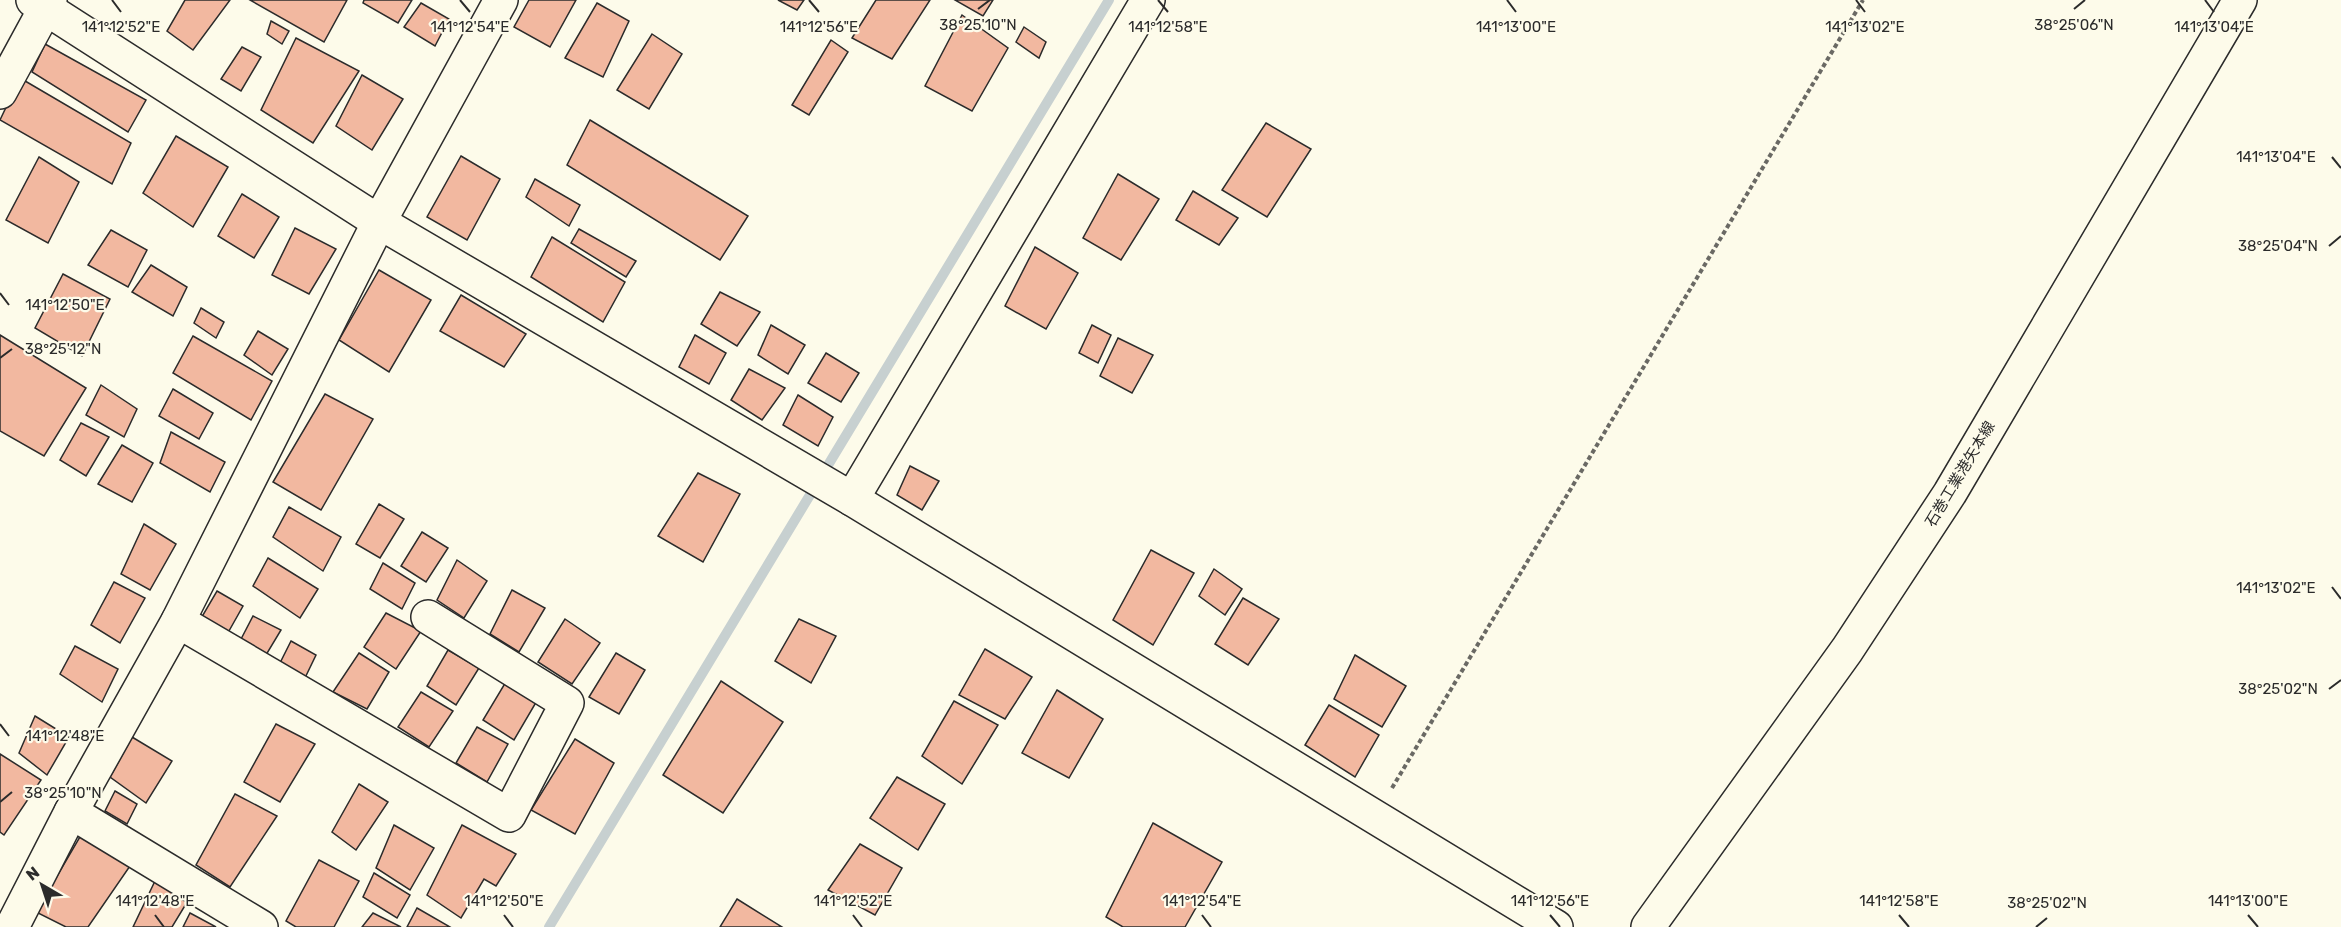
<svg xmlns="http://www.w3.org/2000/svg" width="2341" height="927" viewBox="0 0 2341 927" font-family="Rubik,'Noto Sans JP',sans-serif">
<rect width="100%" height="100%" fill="#fdfbea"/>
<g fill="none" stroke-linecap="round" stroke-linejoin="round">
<!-- stream -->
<polyline stroke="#c7d0d0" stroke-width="10" points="549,927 1109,0"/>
</g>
<!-- building -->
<g fill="#f2b8a0" stroke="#2b2b2b" stroke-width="1.5">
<polygon points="185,0 230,0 193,50 167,31"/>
<polygon points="250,0 347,0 324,42"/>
<polygon points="364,0 412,0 398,23 363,3"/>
<polygon points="529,0 576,0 550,47 514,27"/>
<polygon points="778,0 804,0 797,10"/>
<polygon points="876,0 930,0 892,59 852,38"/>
<polygon points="955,0 993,0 983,16"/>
<polygon points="421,3 449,19 435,46 404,27"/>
<polygon points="597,3 629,21 603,77 565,58"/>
<polygon points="962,15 1008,48 972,111 925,86"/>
<polygon points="271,21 289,31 282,44 267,34"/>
<polygon points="1024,27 1046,42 1039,58 1016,42"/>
<polygon points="652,34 682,54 649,109 617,90"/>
<polygon points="296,38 359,71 313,143 261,110"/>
<polygon points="831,40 848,52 809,115 792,105"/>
<polygon points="45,44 146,100 128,132 32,72"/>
<polygon points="242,47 261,57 241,91 221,79"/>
<polygon points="362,75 403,99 372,150 336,126"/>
<polygon points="20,78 131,143 112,184 0,120"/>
<polygon points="590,120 748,216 720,260 567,165"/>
<polygon points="1266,123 1311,149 1267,217 1222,190"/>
<polygon points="176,136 228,167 193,227 143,193"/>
<polygon points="461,156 500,179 467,240 427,217"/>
<polygon points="39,157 79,182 48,243 6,220"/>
<polygon points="1118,174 1159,199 1121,260 1083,238"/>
<polygon points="535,179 580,205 569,226 526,197"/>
<polygon points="1193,191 1238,218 1219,245 1176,220"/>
<polygon points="242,194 279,217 254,258 218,236"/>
<polygon points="295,228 336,249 309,294 272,275"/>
<polygon points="579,229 636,261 626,277 571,243"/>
<polygon points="111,230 147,250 128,287 88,265"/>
<polygon points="552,237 625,282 603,322 531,277"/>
<polygon points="1035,247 1078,273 1046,329 1005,306"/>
<polygon points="151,265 187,287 173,316 132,292"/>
<polygon points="379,270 431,300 389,372 339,340"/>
<polygon points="63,274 110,299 82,356 35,328"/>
<polygon points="720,292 760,312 737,346 701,324"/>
<polygon points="461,295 526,334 504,367 440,331"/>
<polygon points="201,308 224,322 216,338 194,323"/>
<polygon points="771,325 805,345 788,374 758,355"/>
<polygon points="1092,325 1111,335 1098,363 1079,353"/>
<polygon points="258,331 288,349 272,375 244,355"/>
<polygon points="0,335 86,388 44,456 0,431"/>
<polygon points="695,335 726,353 709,384 679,367"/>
<polygon points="193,336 272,381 251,420 173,373"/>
<polygon points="1118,338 1153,355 1132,393 1100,376"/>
<polygon points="826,353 859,373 841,402 808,383"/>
<polygon points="749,369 785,388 762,420 731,400"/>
<polygon points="101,385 137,409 124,437 86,415"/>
<polygon points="173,389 213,413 199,439 159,416"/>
<polygon points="325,394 373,419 321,510 273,482"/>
<polygon points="798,395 833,417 818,446 783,425"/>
<polygon points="81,423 109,437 86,476 60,460"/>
<polygon points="171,432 225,462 210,492 160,463"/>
<polygon points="122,445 153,463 132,502 98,484"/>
<polygon points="910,466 939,481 922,510 897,495"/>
<polygon points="698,473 740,494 703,562 658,536"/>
<polygon points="379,504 404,519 380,558 356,544"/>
<polygon points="289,507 341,537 323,571 273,537"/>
<polygon points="144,524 176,544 150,590 121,574"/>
<polygon points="422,532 448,548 426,582 401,566"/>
<polygon points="1151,550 1194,573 1153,645 1113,620"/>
<polygon points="268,558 318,589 300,618 253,586"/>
<polygon points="457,560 487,581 464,618 437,600"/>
<polygon points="383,563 415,583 402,609 370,589"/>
<polygon points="1214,569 1242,589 1225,615 1199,596"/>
<polygon points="114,582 145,598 120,643 91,625"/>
<polygon points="512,590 545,608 519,652 490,634"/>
<polygon points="217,591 243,606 225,638 200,620"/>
<polygon points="1243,598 1279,619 1248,665 1215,644"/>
<polygon points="386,613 421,631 396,669 364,647"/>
<polygon points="253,616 281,630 263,660 239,643"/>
<polygon points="565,619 600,643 572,684 538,662"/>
<polygon points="799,619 836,636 811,683 775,661"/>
<polygon points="291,641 316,655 303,682 278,667"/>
<polygon points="75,646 118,669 102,702 60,674"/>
<polygon points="985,649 1032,677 1005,719 959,695"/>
<polygon points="448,650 479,668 456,705 427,686"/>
<polygon points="359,653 389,672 367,709 333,692"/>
<polygon points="616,653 645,670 619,714 589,697"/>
<polygon points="1355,655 1406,686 1382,727 1334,699"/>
<polygon points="507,680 538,699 514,740 483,720"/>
<polygon points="721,681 783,722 723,813 663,775"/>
<polygon points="1057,690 1103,719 1069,778 1022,753"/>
<polygon points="421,692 453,711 429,747 398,727"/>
<polygon points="954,701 998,725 962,784 922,756"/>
<polygon points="1329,705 1379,735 1355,777 1305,745"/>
<polygon points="35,716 69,737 47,775 19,753"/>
<polygon points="276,724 315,744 280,802 244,782"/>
<polygon points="477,727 508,744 487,782 456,763"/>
<polygon points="132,737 172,761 146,803 110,777"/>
<polygon points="575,739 614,763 575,834 531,810"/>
<polygon points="0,754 41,780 4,835 0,832"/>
<polygon points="897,777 945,804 918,850 870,818"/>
<polygon points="359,784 388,802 356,850 332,832"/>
<polygon points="115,791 137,804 127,824 105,811"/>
<polygon points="235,794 277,816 230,887 196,865"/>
<polygon points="1153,823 1222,862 1185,927 1123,927 1106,917"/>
<polygon points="394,825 434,848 410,890 376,868"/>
<polygon points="462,825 516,854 496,886 484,879 461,918 427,895"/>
<polygon points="81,835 130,866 88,927 66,927 36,912"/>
<polygon points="860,844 902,868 875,915 828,890"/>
<polygon points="319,860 359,881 334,927 296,927 286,921"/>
<polygon points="374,873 410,895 397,918 363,897"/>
<polygon points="155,881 189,899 172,927 133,927"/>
<polygon points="737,899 782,927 720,927"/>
<polygon points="417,908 450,927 407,927"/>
<polygon points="190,913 216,927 183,927"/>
<polygon points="373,913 401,927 362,927"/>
</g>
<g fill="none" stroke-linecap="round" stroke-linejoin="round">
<!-- minor casing -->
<g stroke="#2b2b2b" stroke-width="36">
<g id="minor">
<polyline points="33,0 379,222 852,499 1556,927"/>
<polyline points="852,499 1148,0"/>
<polyline points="178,621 509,815 567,703 428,617"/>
<polyline points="71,812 261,927"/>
<polyline points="12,927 71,812 178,621 379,222 501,0"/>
</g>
</g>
<!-- tertiary casing -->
<g stroke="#2b2b2b" stroke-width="36">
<polyline id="tertiary" points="0,92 50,0"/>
</g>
<!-- secondary casing -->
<g stroke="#2b2b2b" stroke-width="36">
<polyline id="secondary" points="1648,927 1847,650 1950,493 2240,0"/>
</g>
<!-- path -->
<polyline stroke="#6a6964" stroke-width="4" stroke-dasharray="4.5 3" stroke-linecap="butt" points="1392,788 1863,0"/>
<!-- minor -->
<use href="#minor" stroke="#fdfbea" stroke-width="33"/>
<!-- tertiary -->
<use href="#tertiary" stroke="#fdfbea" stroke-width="33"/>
<!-- secondary -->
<use href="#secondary" stroke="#fdfbea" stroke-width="33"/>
</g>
<!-- ticks -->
<path fill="none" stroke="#2b2b2b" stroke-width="2" d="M 112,0 L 121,12M 460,0 L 470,12M 809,0 L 819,12M 1158,0 L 1168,12M 1507,0 L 1516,12M 1856,0 L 1865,12M 2205,0 L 2214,12M 978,9 L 990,0M 2074,9 L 2085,0M 2332,157 L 2341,168M 2329,246 L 2341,236M 0,293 L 9,305M 0,358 L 12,349M 2332,587 L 2341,599M 2329,689 L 2341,680M 0,724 L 9,736M 0,802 L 12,792M 155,915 L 164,927M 504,915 L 513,927M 853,915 L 862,927M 1202,915 L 1211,927M 1550,915 L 1560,927M 1899,915 L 1909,927M 2248,915 L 2258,927M 2036,927 L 2047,918"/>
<g text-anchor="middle" stroke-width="4.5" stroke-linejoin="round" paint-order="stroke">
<!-- street labels -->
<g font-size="15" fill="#2b2b2b" stroke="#fdfbea">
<text transform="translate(1960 474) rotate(-59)" y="5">石巻工業港矢本線</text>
</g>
</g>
<g font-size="15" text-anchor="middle" fill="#2b2b2b" stroke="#fdfbea" stroke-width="4.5" stroke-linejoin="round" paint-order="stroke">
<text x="978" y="30">38°25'10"N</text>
<text x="2074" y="30">38°25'06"N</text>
<text x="121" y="32">141°12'52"E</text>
<text x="470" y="32">141°12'54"E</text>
<text x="819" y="32">141°12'56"E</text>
<text x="1168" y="32">141°12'58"E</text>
<text x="1516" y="32">141°13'00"E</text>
<text x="1865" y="32">141°13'02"E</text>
<text x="2214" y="32">141°13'04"E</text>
<text x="2276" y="162">141°13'04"E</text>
<text x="2278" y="251">38°25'04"N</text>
<text x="65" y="310">141°12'50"E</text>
<text x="63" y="354">38°25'12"N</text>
<text x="2276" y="593">141°13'02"E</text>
<text x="2278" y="694">38°25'02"N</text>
<text x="65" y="741">141°12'48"E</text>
<text x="63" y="798">38°25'10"N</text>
<text x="155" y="906">141°12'48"E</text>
<text x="504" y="906">141°12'50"E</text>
<text x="853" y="906">141°12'52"E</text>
<text x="1202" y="906">141°12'54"E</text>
<text x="1550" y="906">141°12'56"E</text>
<text x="1899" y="906">141°12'58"E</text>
<text x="2248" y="906">141°13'00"E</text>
<text x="2047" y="908">38°25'02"N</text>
</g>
<!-- north arrow -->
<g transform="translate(42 885) rotate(321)" stroke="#fdfbea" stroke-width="4.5" paint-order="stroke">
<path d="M0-4.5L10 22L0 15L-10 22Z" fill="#2b2b2b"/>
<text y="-9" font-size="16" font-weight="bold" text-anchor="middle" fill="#2b2b2b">N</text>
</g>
</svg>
